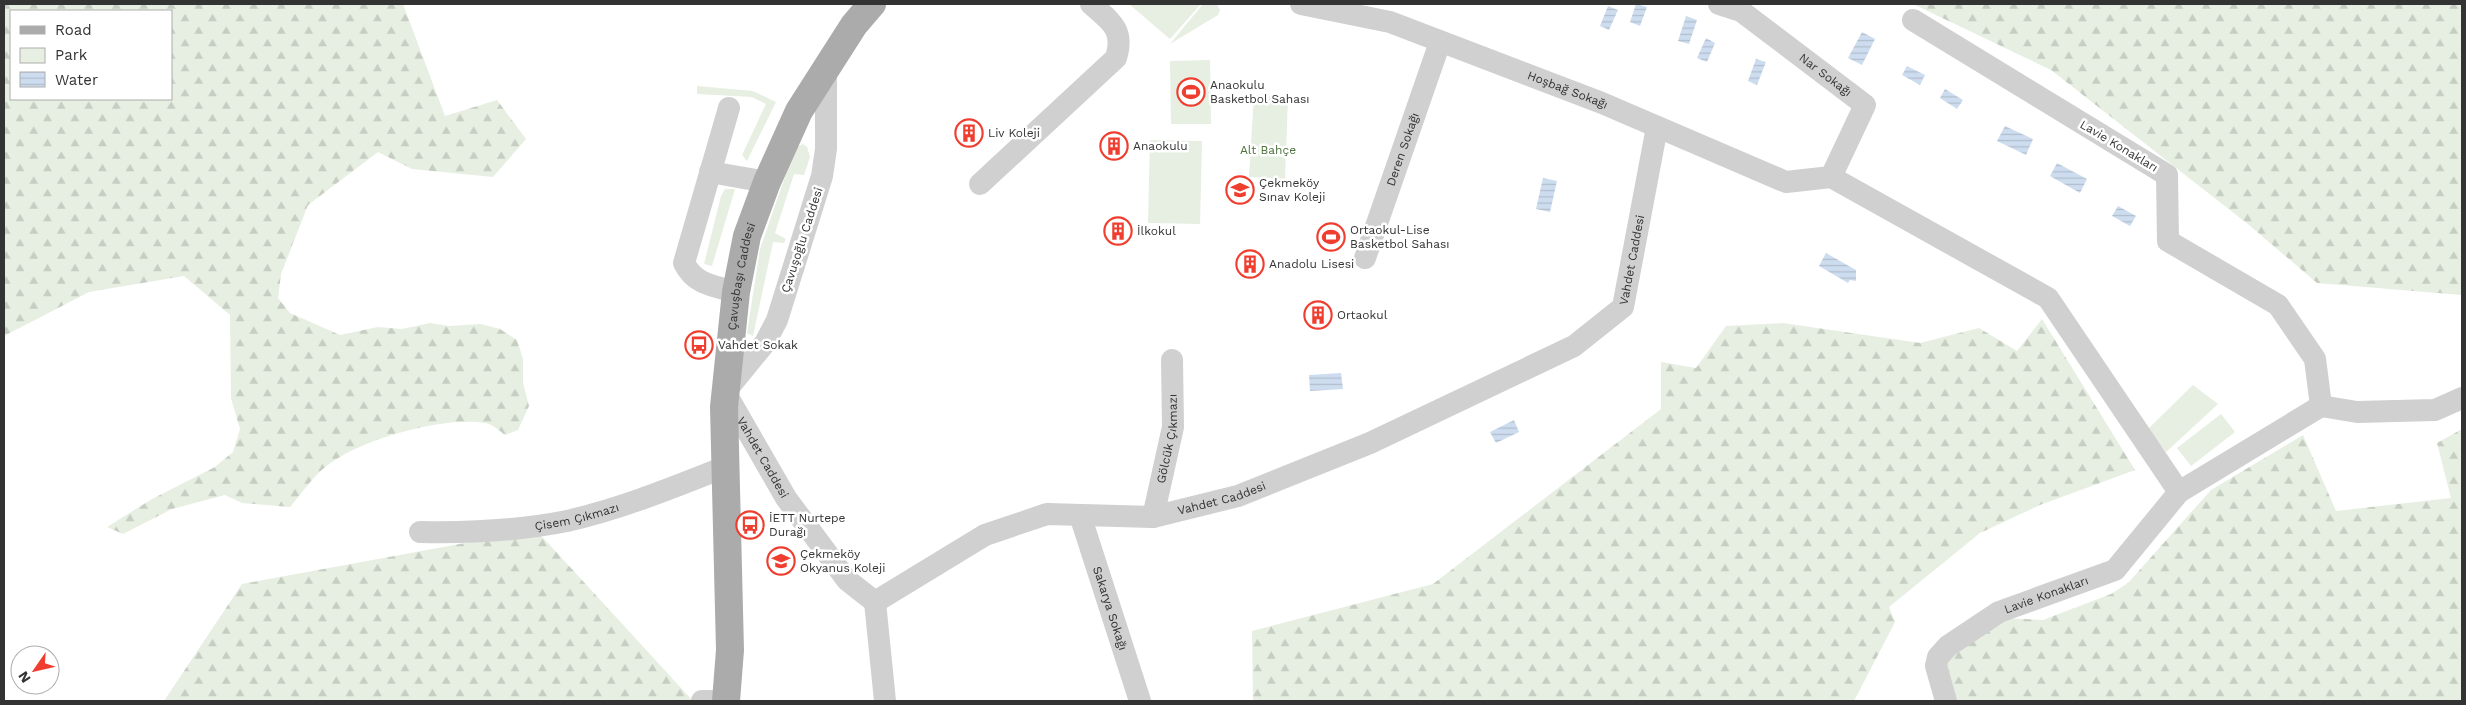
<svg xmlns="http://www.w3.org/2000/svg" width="2466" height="705" viewBox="0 0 2466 705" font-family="'Work Sans',sans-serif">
<defs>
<pattern id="forest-firs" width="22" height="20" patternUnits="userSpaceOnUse" patternTransform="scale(1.25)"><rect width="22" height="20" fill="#e6efe1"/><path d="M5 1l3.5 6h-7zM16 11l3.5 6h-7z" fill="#c6cdc2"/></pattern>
<pattern id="water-rules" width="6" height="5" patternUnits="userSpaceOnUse" patternTransform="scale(1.25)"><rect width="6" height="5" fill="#cdddef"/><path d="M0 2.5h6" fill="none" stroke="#b0becd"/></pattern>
</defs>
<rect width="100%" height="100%" fill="#fff"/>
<!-- green -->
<g fill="#e6efe1">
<polygon points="1129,4 1201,4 1170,39"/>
<polygon points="1203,4 1217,4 1220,10 1218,15 1170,44"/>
<polygon points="1210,60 1211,124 1171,124 1170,61"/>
<polygon points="697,86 753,91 776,102 747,161 742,155 766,104 752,97 697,94"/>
<polygon points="1254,95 1288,97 1285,179 1249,177"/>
<polygon points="1150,140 1202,141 1200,224 1148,223"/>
<polygon points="803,144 807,147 810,157 804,175 794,174 775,233 786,239 784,243 773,242 753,336 747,333 760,249 795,148"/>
<polygon points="725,189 735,189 712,266 704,264 721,196"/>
<polygon points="1324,227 1339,229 1338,246 1323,245"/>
<polygon points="2193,385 2218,404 2166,452 2148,429"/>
<polygon points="2221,414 2235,432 2191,466 2177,448"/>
</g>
<!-- forest -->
<g fill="url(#forest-firs)" fill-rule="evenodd">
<path d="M 4,4 L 403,4 L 445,116 L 497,100 L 526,139 L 493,177 L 412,169 L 378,152 L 308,205 L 281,274 L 278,298 L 290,313 L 340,335 L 378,327 L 402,329 L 430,323 L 449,326 L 481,324 L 500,329 L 517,340 L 523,359 L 523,383 L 529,406 L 518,430 L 505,435 C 500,431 492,424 486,423 C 444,416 366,438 332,462 C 315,473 303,492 290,507 L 242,503 L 225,495 L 172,509 L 123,534 L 107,527 L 152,499 L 215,467 L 233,452 L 240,429 L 231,398 L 230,315 L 184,276 L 89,292 L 4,336 ZM 11,11 L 171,11 L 171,99 L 11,99 Z"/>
<polygon points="1913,4 2462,4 2462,295 2317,283 2249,225 2051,70"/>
<polygon points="2042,319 2135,470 2040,505 1980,533 1889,607 1895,622 1854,701 1253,701 1252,631 1433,584 1661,409 1661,362 1696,368 1726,326 1783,323 1920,343 1979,328 2017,351"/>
<polygon points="2462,429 2462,701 1955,701 1942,658 2002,618 2043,620 2111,594 2128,583 2211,490 2303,435 2336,511 2451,498 2437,443"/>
<polygon points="536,530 693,701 164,701 242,584"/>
</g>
<!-- water -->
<g fill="url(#water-rules)">
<polygon points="1636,4 1647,7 1640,26 1630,22"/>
<polygon points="1608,6 1618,10 1609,30 1600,26"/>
<polygon points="1686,16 1697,20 1689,44 1678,41"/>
<polygon points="1862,32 1875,39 1862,65 1848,58"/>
<polygon points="1706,38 1715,43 1707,62 1697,58"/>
<polygon points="1756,59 1766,62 1757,85 1748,81"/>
<polygon points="1907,66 1925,75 1920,85 1902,75"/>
<polygon points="1945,89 1963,100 1957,109 1940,98"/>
<polygon points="2005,126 2033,139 2026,155 1997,141"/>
<polygon points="2057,163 2087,179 2080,193 2050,176"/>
<polygon points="1543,178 1557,181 1550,212 1536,209"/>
<polygon points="2118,206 2136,216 2130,226 2112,216"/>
<polygon points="1826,253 1856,270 1856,281 1850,280 1848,283 1819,266"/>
<polygon points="1341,373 1343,389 1310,391 1309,375"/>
<polygon points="1514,420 1519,432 1496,443 1490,432"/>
</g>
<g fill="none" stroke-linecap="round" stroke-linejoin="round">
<!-- minor -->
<g stroke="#d0d0d0" stroke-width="22">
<path id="s1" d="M 1301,4 L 1390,22 L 1602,103 L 1786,182 L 1831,177"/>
<path id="s2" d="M 1719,4 L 1741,11 L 1865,105 L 1831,177"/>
<path id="s3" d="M 826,72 L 826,149 L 822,176 L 777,320 L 765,343 L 725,392 L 786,498 L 847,580 L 875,602 L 985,535 L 1047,514 L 1153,517 L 1238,496 L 1370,443 L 1574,346 L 1623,307 L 1657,127"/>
<path d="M 729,108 L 684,263 C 695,285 714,286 736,292"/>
<polyline points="710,172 767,182"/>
<polyline points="1831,177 2048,298 2179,492 2321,406 2315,359 2278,305 2168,241 2167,175 1913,20"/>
<path d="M 980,184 L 1116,58 C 1125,29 1110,21 1091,4"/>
<path id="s4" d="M 1365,258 L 1440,42"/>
<polyline points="2321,406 2357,412 2435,410 2462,398"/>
<path id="s5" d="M 1080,515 L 1140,701"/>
<path id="s6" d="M 1153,517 L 1173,427 L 1172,360"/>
<path id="s7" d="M 420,532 C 466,533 522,530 567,521 C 621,509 674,487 725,467"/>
<polyline points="875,602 885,701"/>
<polyline points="702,701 726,701"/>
<path id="s8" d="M 1946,701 L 1936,666 L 1938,657 L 1948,646 L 1999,612 L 2115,570 L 2179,492"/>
</g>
<!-- major -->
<path stroke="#ababab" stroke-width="28" id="s9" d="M 726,701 L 730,650 L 724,407 L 736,292 L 747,236 L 767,182 L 799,111 L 854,25 L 872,4"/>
</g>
<!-- icons -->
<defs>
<g id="stadium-ring" transform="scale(1.4375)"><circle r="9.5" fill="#fff" stroke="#ef3e2f" stroke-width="1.5"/><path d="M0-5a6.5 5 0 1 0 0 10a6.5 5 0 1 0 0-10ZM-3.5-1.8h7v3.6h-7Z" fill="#ef3e2f"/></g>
<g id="building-ring" transform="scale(1.4375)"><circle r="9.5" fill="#fff" stroke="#ef3e2f" stroke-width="1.5"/><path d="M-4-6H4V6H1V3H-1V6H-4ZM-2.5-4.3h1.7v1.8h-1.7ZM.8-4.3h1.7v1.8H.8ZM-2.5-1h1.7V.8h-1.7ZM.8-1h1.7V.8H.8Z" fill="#ef3e2f"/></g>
<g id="school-ring" transform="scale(1.4375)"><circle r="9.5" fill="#fff" stroke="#ef3e2f" stroke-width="1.5"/><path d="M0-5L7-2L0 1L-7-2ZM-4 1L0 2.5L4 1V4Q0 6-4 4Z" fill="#ef3e2f"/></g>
<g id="bus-ring" transform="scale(1.4375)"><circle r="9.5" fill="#fff" stroke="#ef3e2f" stroke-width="1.5"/><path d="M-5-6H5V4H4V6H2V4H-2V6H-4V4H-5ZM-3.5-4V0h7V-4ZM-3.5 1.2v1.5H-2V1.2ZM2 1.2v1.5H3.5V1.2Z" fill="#ef3e2f"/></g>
</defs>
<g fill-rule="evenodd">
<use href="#stadium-ring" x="1191" y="92"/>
<use href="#building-ring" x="969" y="133"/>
<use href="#building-ring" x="1114" y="146"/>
<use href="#school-ring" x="1240" y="190"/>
<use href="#building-ring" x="1118" y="231"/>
<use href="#stadium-ring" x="1331" y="237"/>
<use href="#building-ring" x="1250" y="264"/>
<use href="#building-ring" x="1318" y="315"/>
<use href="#bus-ring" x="699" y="345"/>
<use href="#bus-ring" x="750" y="525"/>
<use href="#school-ring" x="781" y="561"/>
</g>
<g text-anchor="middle" stroke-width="5" stroke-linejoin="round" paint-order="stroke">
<!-- street labels -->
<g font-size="12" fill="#333" stroke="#fff">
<text dy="4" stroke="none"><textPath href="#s2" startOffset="129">Nar Sokağı</textPath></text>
<text dy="4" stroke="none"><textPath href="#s1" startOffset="281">Hoşbağ Sokağı</textPath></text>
<text transform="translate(2119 146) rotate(31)" y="4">Lavie Konakları</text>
<text dy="4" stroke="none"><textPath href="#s4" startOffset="115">Deren Sokağı</textPath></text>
<text transform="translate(802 240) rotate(-72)" y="4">Çavuşoğlu Caddesi</text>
<text dy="4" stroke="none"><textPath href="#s3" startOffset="1471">Vahdet Caddesi</textPath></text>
<text dy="4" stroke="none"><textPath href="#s9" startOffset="426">Çavuşbaşı Caddesi</textPath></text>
<text dy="4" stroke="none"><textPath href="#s6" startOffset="80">Gölcük Çıkmazı</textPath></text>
<text dy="4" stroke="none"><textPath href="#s3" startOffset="420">Vahdet Caddesi</textPath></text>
<text dy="4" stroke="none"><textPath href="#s3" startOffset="976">Vahdet Caddesi</textPath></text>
<text dy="4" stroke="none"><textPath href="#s7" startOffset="158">Çisem Çıkmazı</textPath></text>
<text dy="4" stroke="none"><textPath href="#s8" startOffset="172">Lavie Konakları</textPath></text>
<text dy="4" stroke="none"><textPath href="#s5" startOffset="98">Sakarya Sokağı</textPath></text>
</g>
<!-- poi labels -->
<g font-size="12" fill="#333" stroke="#fff" text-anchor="start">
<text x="1210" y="89">Anaokulu<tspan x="1210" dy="14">Basketbol Sahası</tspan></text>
<text x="988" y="137">Liv Koleji</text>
<text x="1133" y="150">Anaokulu</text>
<text x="1259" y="187">Çekmeköy<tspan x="1259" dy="14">Sınav Koleji</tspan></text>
<text x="1350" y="234">Ortaokul-Lise<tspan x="1350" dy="14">Basketbol Sahası</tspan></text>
<text x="1137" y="235">İlkokul</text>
<text x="1269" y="268">Anadolu Lisesi</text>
<text x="1337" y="319">Ortaokul</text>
<text x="718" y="349">Vahdet Sokak</text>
<text x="769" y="522">İETT Nurtepe<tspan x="769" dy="14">Durağı</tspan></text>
<text x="800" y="558">Çekmeköy<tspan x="800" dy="14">Okyanus Koleji</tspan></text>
</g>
<!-- park labels -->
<g font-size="12" fill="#4d723c" stroke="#fff">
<text x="1268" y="154">Alt Bahçe</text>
</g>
</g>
<!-- border -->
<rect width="2466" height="705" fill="none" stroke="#333333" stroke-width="10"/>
<!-- legend -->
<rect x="10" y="10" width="162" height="90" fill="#ffffff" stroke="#adadad"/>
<rect x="20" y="26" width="25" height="8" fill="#ababab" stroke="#adadad"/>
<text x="55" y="35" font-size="15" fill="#333333">Road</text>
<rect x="20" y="48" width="25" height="15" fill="#e6efe1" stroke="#adadad"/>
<text x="55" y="60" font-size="15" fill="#333333">Park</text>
<rect x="20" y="72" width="25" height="15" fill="url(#water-rules)" stroke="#adadad"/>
<text x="55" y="85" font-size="15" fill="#333333">Water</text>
<!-- north arrow -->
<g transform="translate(35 670) rotate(236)"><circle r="24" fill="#ffffff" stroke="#adadad"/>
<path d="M0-4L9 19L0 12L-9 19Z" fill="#ef3e2f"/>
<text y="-8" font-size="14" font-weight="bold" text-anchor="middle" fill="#333333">N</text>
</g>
</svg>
